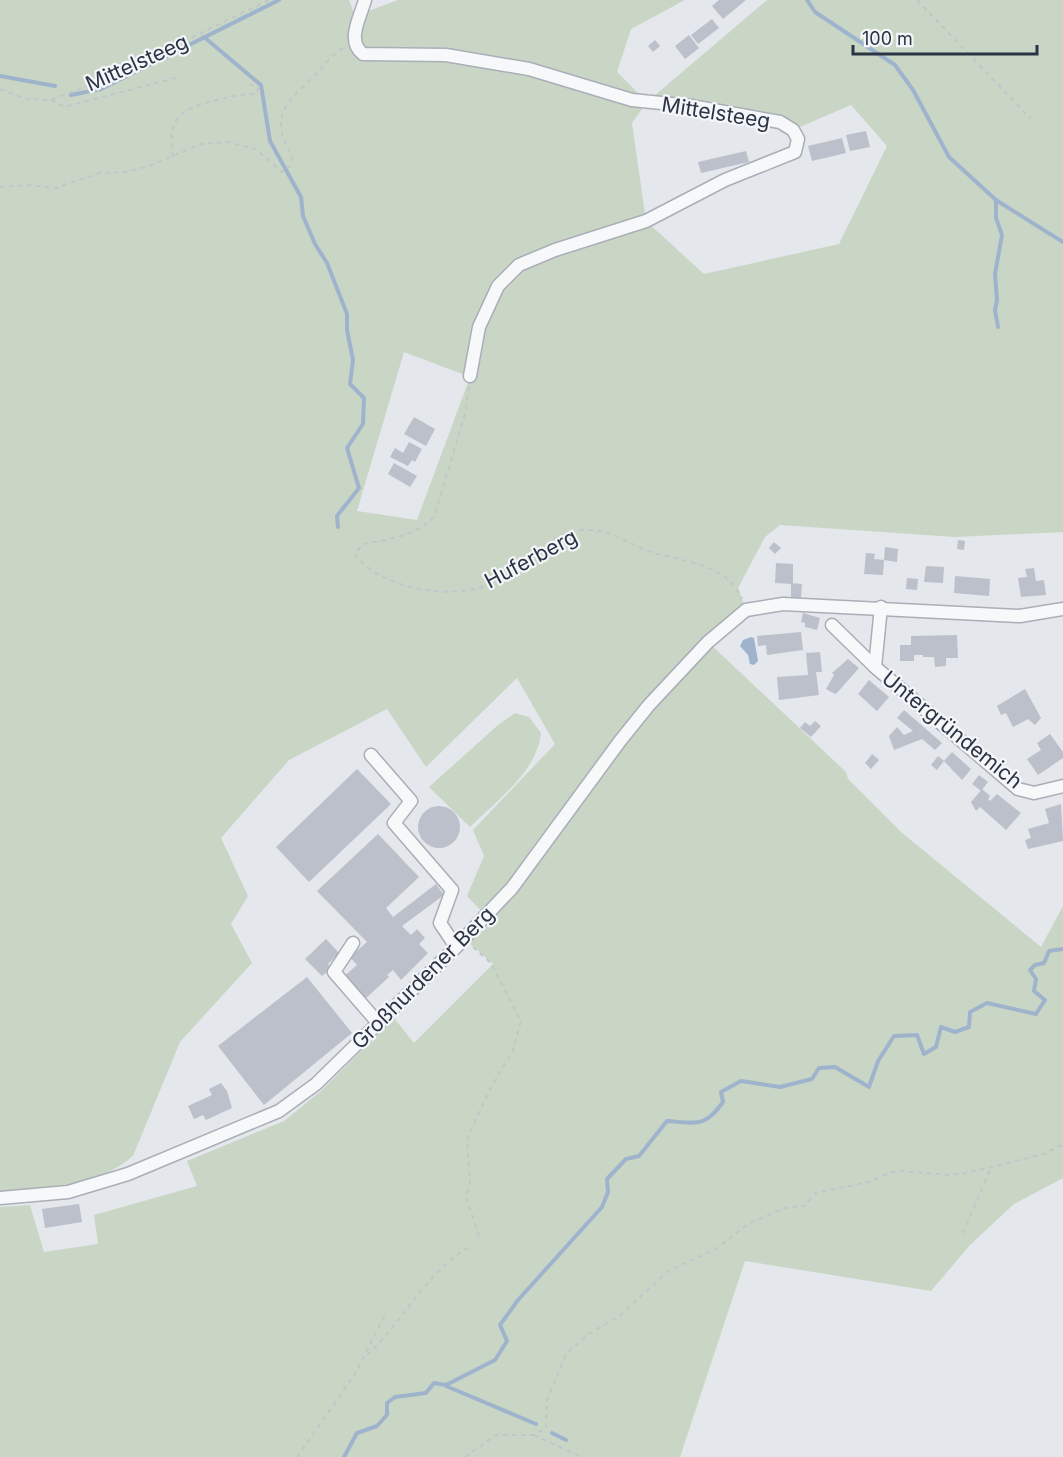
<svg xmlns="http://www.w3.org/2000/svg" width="1063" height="1457" viewBox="0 0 1063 1457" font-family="Inter,sans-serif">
<rect width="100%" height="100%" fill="#e4e7ec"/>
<!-- green -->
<g fill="#c9d6c5" fill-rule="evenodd">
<path d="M 0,0 L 349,0 L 355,16 L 398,0 L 685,0 L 631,29 L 617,72 L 647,102 L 767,0 L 1063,0 L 1063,532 L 955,537 L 780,525 L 765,537 L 738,588 L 746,610 L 708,642 L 846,772 L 848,779 L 901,832 L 1041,947 L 1063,906 L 1063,1178 L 1014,1204 L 970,1245 L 931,1291 L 745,1261 L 680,1457 L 0,1457 L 0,1207 L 30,1205 L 44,1252 L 98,1244 L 94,1215 L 197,1186 L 187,1161 L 284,1121 L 321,1091 L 394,1018 L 414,1043 L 493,964 L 465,939 L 486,916 L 467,896 L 484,856 L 473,830 L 555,744 L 517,678 L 426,767 L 387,709 L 289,760 L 221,838 L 248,896 L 231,924 L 252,963 L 180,1042 L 133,1156 C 97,1187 46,1187 0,1191 ZM 647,102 L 793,130 L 851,105 L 887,146 L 839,244 L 704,274 L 646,221 L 632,123 ZM 404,352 L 470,377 L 417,520 L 357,511 Z"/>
<path d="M 515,713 L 529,717 L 541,733 C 537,772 496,801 470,827 L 429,787 L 498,725 Z"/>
</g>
<!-- water -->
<polygon fill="#9fb4cc" points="751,637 754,638 758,661 754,665 750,664 748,655 740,646 743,640"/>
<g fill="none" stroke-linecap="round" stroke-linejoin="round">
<!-- stream -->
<g stroke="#9fb4cc" stroke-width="4">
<polyline points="807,0 815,12 895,65 913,90 949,157 996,200 1063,242"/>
<polyline points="204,37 261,85 270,141 301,197 303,216 315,244 327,263 347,314 347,330 353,360 350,384 364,398 363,424 347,448 359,488 337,516 338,527"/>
<polyline points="0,76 55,86"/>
<polyline points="71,95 101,89 279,0"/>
<polyline points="996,200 996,218 1002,235 995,274 997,300 995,310 998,327"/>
<polyline points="446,1386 536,1424"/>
<polyline points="552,1433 566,1440"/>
<path d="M 344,1457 L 357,1433 L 377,1426 L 387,1415 L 387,1403 L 395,1397 L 426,1393 L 434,1383 L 446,1385 L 495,1360 L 507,1341 L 500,1325 L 518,1300 L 602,1207 L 608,1192 L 607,1179 L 626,1159 L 639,1156 L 667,1121 C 696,1123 705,1128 723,1102 L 721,1092 L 741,1081 L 780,1087 L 812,1079 L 819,1068 L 835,1067 L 869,1087 L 878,1061 L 894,1036 L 917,1035 L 924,1054 L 936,1047 L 941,1027 L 955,1032 L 969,1027 L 970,1012 L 987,1003 L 1036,1014 L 1045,1000 L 1034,991 L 1036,979 L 1030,970 L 1035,965 L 1044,963 L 1049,951 L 1063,949"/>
</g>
</g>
<!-- building -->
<g fill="#bbc0ca">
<polygon points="719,0 746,0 723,19 712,6"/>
<polygon points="712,19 719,28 698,44 691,35"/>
<polygon points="689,35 699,48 685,59 675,46"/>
<polygon points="655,40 660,46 653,52 648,46"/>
<polygon points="866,131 870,147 850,151 846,135"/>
<polygon points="842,138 846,153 812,161 808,146"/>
<polygon points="746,151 749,162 701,173 698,162"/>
<polygon points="414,417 435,429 426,446 404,434"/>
<polygon points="409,442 422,449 415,462 412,460 408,466 390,457 395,448 403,453"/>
<polygon points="394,463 417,476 410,487 388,474"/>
<polygon points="958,540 965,541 964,550 957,549"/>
<polygon points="774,542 781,548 775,554 769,548"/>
<polygon points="885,547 898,549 897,562 884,560 883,575 864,574 866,553 875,554 874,559 884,560"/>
<polygon points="776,563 793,564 793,584 775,583"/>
<polygon points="926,566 944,567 943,583 924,582"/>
<polygon points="1034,568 1036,581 1044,580 1046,595 1021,597 1018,578 1027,577 1025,569"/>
<polygon points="955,576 990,579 989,596 954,593"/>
<polygon points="907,578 918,579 917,590 906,589"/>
<polygon points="791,583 802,584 801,598 791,597"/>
<polygon points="803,613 820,618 817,630 805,627 805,623 801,622"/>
<polygon points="801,632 803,650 767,655 766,645 758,646 757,636"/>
<polygon points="957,635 958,658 946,658 946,666 935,667 934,657 923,657 923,655 914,655 914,661 900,661 900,645 911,645 911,636"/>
<polygon points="820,652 822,672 816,672 819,695 779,700 777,677 808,675 806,653"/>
<polygon points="848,659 859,668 836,694 831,692 826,689 834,675 832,673"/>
<polygon points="869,680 889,697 877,711 858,694"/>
<polygon points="1025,689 1041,718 1035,725 1028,719 1013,727 1006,713 1001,715 997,706"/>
<polygon points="904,710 942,743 935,750 922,739 894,750 889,736 897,727 904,735 913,731 897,718"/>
<polygon points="815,721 821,726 811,737 800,728 805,722 810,726"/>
<polygon points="1050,734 1063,752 1063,758 1038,775 1027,759 1041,750 1037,743"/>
<polygon points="952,752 971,769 962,780 944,761"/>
<polygon points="872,754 879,760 871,769 865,763"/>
<polygon points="938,756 944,761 937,770 931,765"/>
<polygon points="357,769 391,804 309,882 276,847"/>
<polygon points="979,775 988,782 981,791 972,784"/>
<polygon points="982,789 990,796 988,799 990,801 997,794 1021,813 1006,830 980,807 976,811 971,802"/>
<polygon points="1061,804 1063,841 1028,849 1025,840 1031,838 1028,829 1049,823 1045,809"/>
<circle cx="439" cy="827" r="21"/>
<polygon points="378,834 419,877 386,908 393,917 436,884 444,895 402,926 411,935 417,929 425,938 419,944 428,953 401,980 393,970 387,975 389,977 365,999 343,977 357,965 350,957 367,942 317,891"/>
<polygon points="326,939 339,953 328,964 331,968 322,976 305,959"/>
<polygon points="307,977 352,1033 264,1105 218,1046"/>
<polygon points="221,1083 227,1091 232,1108 206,1120 203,1115 194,1119 188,1106 212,1095 209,1089"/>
<polygon points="79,1204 82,1222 45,1228 42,1209"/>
</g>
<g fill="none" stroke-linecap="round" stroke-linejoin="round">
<!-- minor casing -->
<g stroke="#a9aeb7" stroke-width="15">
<g id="minor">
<path d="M 365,0 C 360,18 346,41 363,54 L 446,55 L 529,69 L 632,100 L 691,106 L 780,122 L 793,130 L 798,139 L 795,152 L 725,180 L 646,221 L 555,250 L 519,265 L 498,286 L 479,327 L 470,376"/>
<polyline points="881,607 875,667 1018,789 1034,793 1063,786"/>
<polyline points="832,625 875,667"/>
<polyline points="371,755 411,801 394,823 452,890 440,923 456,947"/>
<polyline points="353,943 334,972 379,1024"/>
<polyline points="0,1198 68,1192 128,1174 279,1111 316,1084 456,947 512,888 620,741 649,705 708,642 746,610 783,604 1020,616 1063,609"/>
</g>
</g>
<!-- path -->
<g stroke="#c2c5cb" stroke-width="2" stroke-dasharray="4.5 4.5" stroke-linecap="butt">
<polyline points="917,0 1031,119"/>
<polyline points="0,89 26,99 51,100 111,77 269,0"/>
<polyline points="51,100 64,107 179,77"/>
<path d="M 173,157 C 167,120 179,109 213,101 C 227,97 241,94 256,94 L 258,88 L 250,84"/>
<path d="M 0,187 L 29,185 L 56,188 L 100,173 L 124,172 L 147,167 L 201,144 L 227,142 L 256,149 L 282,172 L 290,166 L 292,156 C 269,117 285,103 314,76 C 325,65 331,55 345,47"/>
<path d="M 469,387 L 465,414 L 434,517 C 417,535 388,540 363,544 L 355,554 C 379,589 452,601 490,584 C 516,573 544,538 575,531 C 605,525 622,541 648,551 C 680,562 727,562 742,599"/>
<polyline points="473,947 491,963 521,1021 513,1050 489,1091 467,1139 470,1182 466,1197 479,1236"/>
<polyline points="963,1233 991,1168"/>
<path d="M 367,1355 C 405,1320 425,1272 471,1246"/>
<polyline points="534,1435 582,1457"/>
<polyline points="297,1457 355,1374 386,1313"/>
<polyline points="465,1457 496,1435 534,1435 546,1428 547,1400 566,1354 590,1333 620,1316 668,1271 716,1249 748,1224 785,1208 805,1206 815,1193 869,1182 890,1173 901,1171 948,1175 966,1173 1044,1154 1063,1144"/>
</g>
<!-- minor -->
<use href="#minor" stroke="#f7f8fa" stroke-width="12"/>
</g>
<g text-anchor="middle" stroke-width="4.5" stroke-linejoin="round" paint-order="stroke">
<!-- street labels -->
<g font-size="21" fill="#2b3445" stroke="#f4f6f9">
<text transform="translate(137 63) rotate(-24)" y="7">Mittelsteeg</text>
<text transform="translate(716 113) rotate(9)" y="7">Mittelsteeg</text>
<text transform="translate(531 559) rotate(-28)" y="7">Huferberg</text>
<text transform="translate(952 730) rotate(39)" y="7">Untergründemich</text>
<text transform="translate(423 978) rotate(-45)" y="7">Großhurdener Berg</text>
</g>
</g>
<!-- scale -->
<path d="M853 45v9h184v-9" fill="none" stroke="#2b3445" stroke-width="3"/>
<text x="862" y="45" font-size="18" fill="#2b3445" stroke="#f4f6f9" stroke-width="4.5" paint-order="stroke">100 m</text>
</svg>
